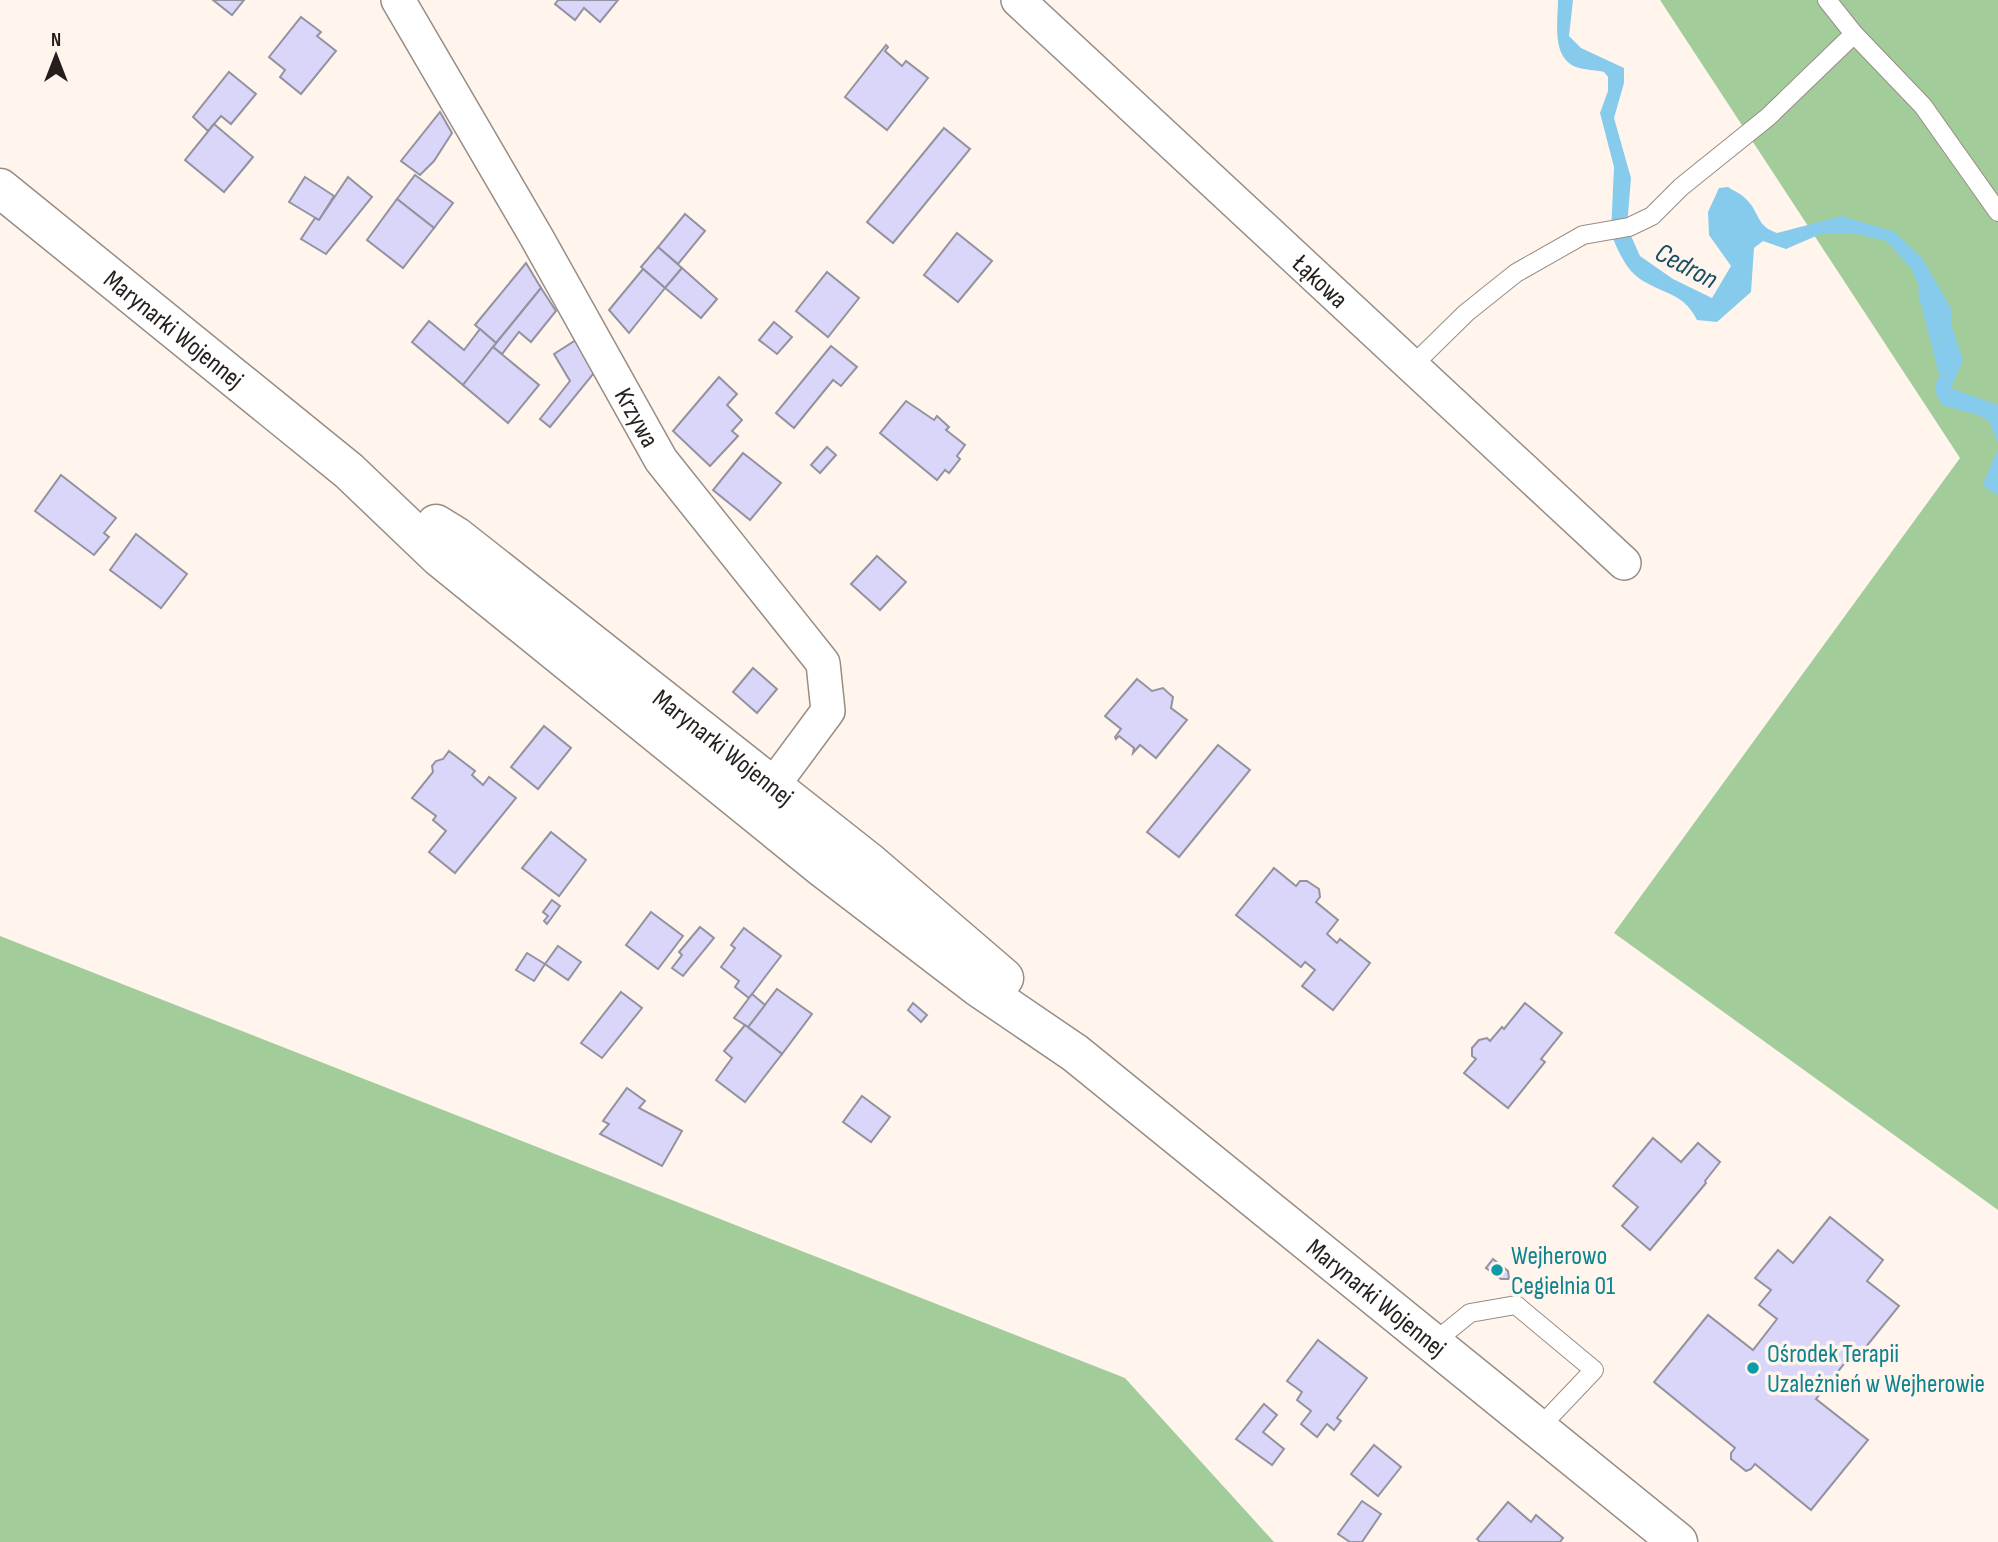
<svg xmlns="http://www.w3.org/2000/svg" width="1998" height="1542" viewBox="0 0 1998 1542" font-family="'Sofia Sans Condensed',sans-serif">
<rect width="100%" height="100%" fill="#fff5ed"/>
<!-- forest -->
<g fill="#a2cd9b">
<polygon points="1660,0 1998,0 1998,1210 1614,933 1960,458"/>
<polygon points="0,936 1125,1378 1274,1542 0,1542"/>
</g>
<!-- water -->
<g fill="#87cbec">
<path d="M 1558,0 L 1573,0 L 1569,36 L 1581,48 L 1624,68 L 1624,83 L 1614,118 L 1631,178 L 1627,227 L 1640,256 L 1673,279 L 1712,298 L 1731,266 L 1709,235 L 1708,212 L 1719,188 L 1728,187 C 1734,191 1742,194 1747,200 C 1760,213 1756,226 1777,233 L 1842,216 L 1895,232 L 1922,258 L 1952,310 L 1952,327 L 1963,360 L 1951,388 L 1998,405 L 1998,444 L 1989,421 L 1978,415 L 1942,405 L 1935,391 L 1936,383 L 1943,371 L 1942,341 L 1911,268 L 1886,241 L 1857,234 L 1823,233 L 1786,249 L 1763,241 L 1754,248 L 1751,292 L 1717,322 L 1697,320 C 1682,288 1652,294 1631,271 C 1623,262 1614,243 1611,232 L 1614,167 L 1600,113 L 1608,91 L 1608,77 L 1604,72 C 1596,70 1584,70 1576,67 C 1551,57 1558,22 1558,0 Z"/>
<polygon points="1998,449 1998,495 1986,488 1983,484"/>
</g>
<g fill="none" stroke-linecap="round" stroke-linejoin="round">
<!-- stream -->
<polyline stroke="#87cbec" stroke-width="10" points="1923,292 1946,381"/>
</g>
<!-- building -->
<g fill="#d9d6fa" stroke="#93929f" stroke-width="2">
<polygon points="213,0 244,0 232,15"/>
<polygon points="558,0 618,0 600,22 584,8 575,20 555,4"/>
<polygon points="301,17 321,32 317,36 336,51 301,94 280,77 285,70 269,57"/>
<polygon points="886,45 888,47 885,51 902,66 906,61 928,78 887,130 845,97"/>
<polygon points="229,72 256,94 231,124 221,116 208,131 193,117"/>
<polygon points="440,112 452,133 434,161 420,175 401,161"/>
<polygon points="214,124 253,157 224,192 185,160"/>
<polygon points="944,128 970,149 893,243 867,222"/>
<polygon points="415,175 453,203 434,228 397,199"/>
<polygon points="305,177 334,196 319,220 289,202"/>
<polygon points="348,177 372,197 326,254 301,239 315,218 319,220"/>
<polygon points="397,199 434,228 403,268 367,240"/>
<polygon points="685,214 705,231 678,264 658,247"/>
<polygon points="957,233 992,261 958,302 924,275"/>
<polygon points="658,247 682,268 665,288 641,267"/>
<polygon points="526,263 541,288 496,343 475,325"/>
<polygon points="682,268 717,299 701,318 665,288"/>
<polygon points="643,269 665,288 629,333 609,310"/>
<polygon points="827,272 859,298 828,337 796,311"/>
<polygon points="541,288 556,311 531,342 519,332 502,354 493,347"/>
<polygon points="429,321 464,350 480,329 496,343 463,385 412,342"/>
<polygon points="774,322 792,337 777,354 759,340"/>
<polygon points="576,340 594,373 550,427 540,419 570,381 554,354"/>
<polygon points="831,346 857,367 841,386 833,380 794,428 776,413"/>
<polygon points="493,347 539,385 508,423 463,385"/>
<polygon points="719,377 737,394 727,405 742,420 732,431 738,436 710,466 673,431"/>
<polygon points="906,401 934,420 937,416 949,427 946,430 965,445 957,456 960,459 949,473 945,470 937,480 880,433"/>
<polygon points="827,447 836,455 820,473 811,465"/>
<polygon points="743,453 781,483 750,520 713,490"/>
<polygon points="61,475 116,518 104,533 109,537 94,555 35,511"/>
<polygon points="136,534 187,574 161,608 110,570"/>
<polygon points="877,556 906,582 880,610 851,584"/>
<polygon points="753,668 777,689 757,713 733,692"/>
<polygon points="1137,679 1152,691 1163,688 1173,697 1171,708 1187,720 1156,758 1140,745 1133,753 1134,748 1119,736 1116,739 1115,737 1121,729 1105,716"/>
<polygon points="544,726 571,748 538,789 511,767"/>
<polygon points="1218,745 1250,770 1179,857 1147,832"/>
<polygon points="449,751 475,771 472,775 483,785 489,777 516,798 455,873 429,852 446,831 433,820 436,816 412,798 433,772 432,766 436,761 443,759"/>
<polygon points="551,832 586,860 559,896 522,868"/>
<polygon points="1274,868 1296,886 1300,881 1307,881 1319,889 1320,897 1316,902 1338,920 1327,934 1337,943 1340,939 1370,963 1333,1010 1302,986 1315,970 1305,962 1301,967 1236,915"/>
<polygon points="552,900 560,906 547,924 544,921 548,916 543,912"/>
<polygon points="651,912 683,936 658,969 626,945"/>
<polygon points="700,927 714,938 683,976 672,968 682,955 679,952"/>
<polygon points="744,928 781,956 749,998 735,987 739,981 721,967 735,948 731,945"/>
<polygon points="558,946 581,962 568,980 545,964"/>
<polygon points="527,953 545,964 534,981 516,970"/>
<polygon points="777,989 812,1014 782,1054 748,1027"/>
<polygon points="621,992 642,1008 602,1058 581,1043"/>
<polygon points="752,994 765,1005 748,1027 734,1018"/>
<polygon points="913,1003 927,1015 921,1022 908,1010"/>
<polygon points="1525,1003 1562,1033 1541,1059 1545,1062 1508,1108 1464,1073 1476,1059 1472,1056 1472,1048 1479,1040 1487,1038 1490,1041 1502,1027 1504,1029"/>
<polygon points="745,1025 782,1054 745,1102 716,1080 732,1058 724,1051"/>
<polygon points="627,1088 645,1101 639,1108 682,1131 662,1166 600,1134 609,1124 603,1121"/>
<polygon points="862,1096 890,1117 871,1142 843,1122"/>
<polygon points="1653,1138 1681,1162 1698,1143 1720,1162 1705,1181 1706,1183 1650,1250 1622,1226 1638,1207 1613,1186"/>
<polygon points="1830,1217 1883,1260 1867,1281 1899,1306 1861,1353 1856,1349 1816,1399 1868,1440 1811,1510 1755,1464 1751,1469 1746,1471 1731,1459 1731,1453 1735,1448 1654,1382 1708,1315 1753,1350 1777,1319 1759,1305 1771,1290 1755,1278 1778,1250 1793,1263"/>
<polygon points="1493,1259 1508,1271 1509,1279 1501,1279 1486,1268"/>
<polygon points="1318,1340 1367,1378 1337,1418 1341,1421 1334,1430 1327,1424 1317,1437 1301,1424 1311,1411 1297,1400 1302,1392 1287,1381"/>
<polygon points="1264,1404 1277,1415 1263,1432 1284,1449 1272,1465 1236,1439"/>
<polygon points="1374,1445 1401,1467 1378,1496 1351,1474"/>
<polygon points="1362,1501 1381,1514 1362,1542 1350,1542 1338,1534"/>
<polygon points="1508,1502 1531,1522 1536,1515 1563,1538 1560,1542 1480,1542 1477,1539"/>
</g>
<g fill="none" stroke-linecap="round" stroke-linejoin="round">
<!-- service casing -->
<g stroke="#978d84" stroke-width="20">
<g id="service">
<polyline points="1827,0 1854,34 1923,106 1998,212"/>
<polyline points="1413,365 1466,313 1516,273 1583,235 1629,227 1652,216 1681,187 1768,117 1854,34"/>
<polyline points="1433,1343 1470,1313 1516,1305 1594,1370 1538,1429"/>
</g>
</g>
<!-- minor casing -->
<g stroke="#978d84" stroke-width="36">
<g id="minor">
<path id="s1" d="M 398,0 L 537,238 L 661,460 L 823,663 L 828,711 L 757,807"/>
<path id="s2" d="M 1018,0 L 1624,563"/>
</g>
</g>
<!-- secondary casing -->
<g stroke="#978d84" stroke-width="41">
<g id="secondary">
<path id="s3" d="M 0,188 L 349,471 L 439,557 L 824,869 L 978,987 L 1075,1053 L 1678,1542"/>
<path id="s4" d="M 436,524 L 457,537 L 869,862 L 1004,978"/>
</g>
</g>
<!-- service -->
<use href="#service" stroke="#fff" stroke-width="18"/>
<!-- minor -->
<use href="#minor" stroke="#fff" stroke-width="33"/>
<!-- secondary -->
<use href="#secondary" stroke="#fff" stroke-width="38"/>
</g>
<!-- markers -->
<g fill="#0f9aa8" stroke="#fff5ed" stroke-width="2.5">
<circle cx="1497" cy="1270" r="7"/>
<circle cx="1753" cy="1368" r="7"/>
</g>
<g text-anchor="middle" stroke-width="7" stroke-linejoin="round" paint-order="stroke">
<!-- street labels -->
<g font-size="26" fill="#241f1c" stroke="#fff5ed">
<text dy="9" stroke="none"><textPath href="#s2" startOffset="413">Łąkowa</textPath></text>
<text dy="9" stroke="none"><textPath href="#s3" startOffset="224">Marynarki Wojennej</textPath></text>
<text dy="9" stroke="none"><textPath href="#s1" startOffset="481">Krzywa</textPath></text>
<text dy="9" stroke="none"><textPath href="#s4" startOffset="364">Marynarki Wojennej</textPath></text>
<text dy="9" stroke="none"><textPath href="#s3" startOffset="1769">Marynarki Wojennej</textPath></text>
</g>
<!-- culture labels -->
<g font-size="26" fill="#0d838f" stroke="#fff5ed" text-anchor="start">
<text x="1511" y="1264">Wejherowo<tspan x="1511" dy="30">Cegielnia 01</tspan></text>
<text x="1767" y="1362">Ośrodek Terapii<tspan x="1767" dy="30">Uzależnień w Wejherowie</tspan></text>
</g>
<!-- water labels -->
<g font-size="28" font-style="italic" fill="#184f66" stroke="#fff5ed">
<text transform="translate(1687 265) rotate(28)" y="10">Cedron</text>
</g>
</g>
<!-- north arrow -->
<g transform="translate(56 56)" stroke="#fff5ed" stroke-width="5" paint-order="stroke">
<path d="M0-5L12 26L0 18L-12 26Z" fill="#241f1c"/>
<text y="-10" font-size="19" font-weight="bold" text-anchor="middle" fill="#241f1c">N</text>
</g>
</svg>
